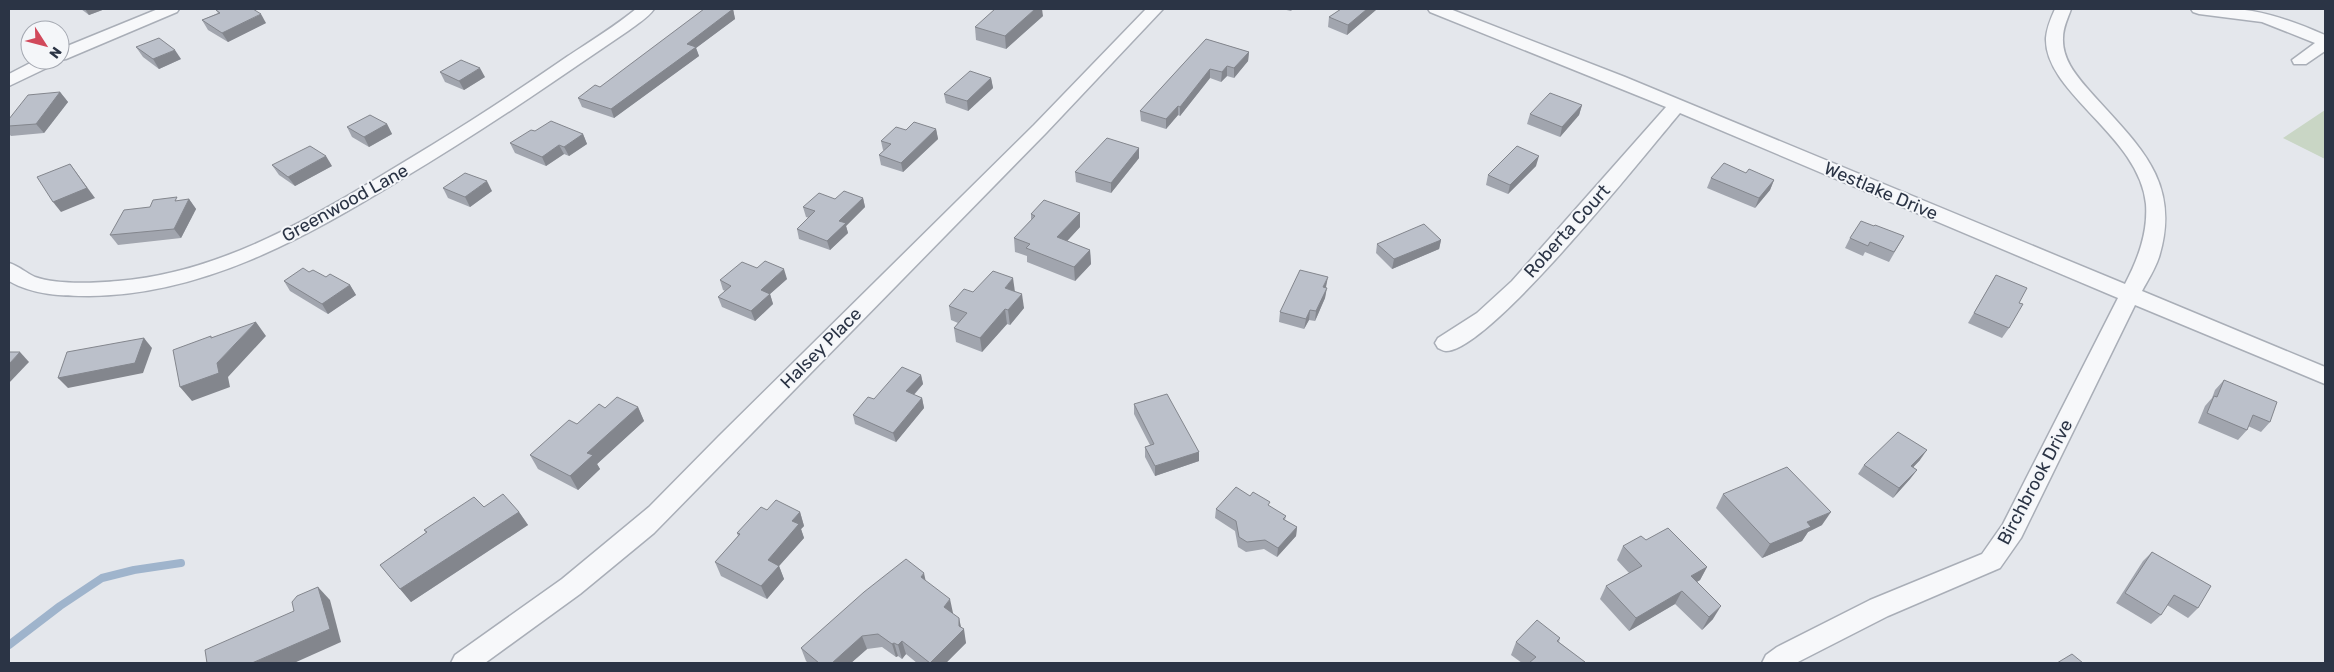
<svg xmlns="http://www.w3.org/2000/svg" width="2334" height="672" viewBox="0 0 2334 672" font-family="Rubik,sans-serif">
<rect width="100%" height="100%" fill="#e4e7ec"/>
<!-- green -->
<polygon fill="#c9d6c5" points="2325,110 2325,159 2283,138"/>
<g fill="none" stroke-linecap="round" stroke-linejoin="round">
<!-- stream -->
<polyline stroke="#9fb4cc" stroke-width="8" points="9,645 60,606 102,578 134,570 181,563"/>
<!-- minor casing -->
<g stroke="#a9aeb7" stroke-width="3">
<g id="minor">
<polygon points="158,9 179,9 177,12 66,59 60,60 60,49"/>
<path d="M 636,9 L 654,9 C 648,18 637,24 628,31 C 603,48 578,65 553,82 C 503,116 452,149 400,180 C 305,238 203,295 89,296 C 62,296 33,295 9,281 L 9,263 C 19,266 26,273 35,277 C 57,285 95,283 118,281 C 233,272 336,203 432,145 C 478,117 523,87 568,56 C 591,41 615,26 636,9 Z"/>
<polygon points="1146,9 1163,9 1046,133 654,533 580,594 485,663 451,663 455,655 562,579 649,507 719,436 1034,125"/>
<path d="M 1428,9 L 1450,9 L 1625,77 L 2125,284 C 2138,259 2148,233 2146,204 C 2140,136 2044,93 2046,38 C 2047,27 2051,18 2055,9 L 2071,9 C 2068,18 2063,27 2063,38 C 2062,58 2075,74 2087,88 C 2134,142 2183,178 2159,257 C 2155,269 2148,280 2142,291 L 2325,367 L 2325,384 L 2135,305 L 2021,538 L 2000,568 L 1888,616 L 1796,663 L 1762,663 L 1766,655 L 1777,647 L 1870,600 L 1982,554 L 2003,524 L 2118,298 L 1680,113 C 1646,153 1490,351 1446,351 C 1443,351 1441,349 1438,348 L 1435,343 L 1438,338 L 1477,313 L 1512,281 L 1666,107 L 1430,12 Z"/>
<path d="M 2191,9 C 2244,5 2277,14 2325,35 L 2325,51 L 2306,64 L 2294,64 L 2292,60 L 2315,43 L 2262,22 L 2199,14 L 2193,12 Z"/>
<polygon points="36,60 57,60 55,64 9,86 9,74"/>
</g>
</g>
<!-- minor -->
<use href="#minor" fill="#f7f8fa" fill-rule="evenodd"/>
</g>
<!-- wall -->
<g fill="#a1a5ae">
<polygon points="81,9 105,9 89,15"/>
<polygon points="733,9 735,19 696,48 699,56 614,118 582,107 578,98 600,87"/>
<polygon points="1282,9 1293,9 1291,11"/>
<polygon points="1341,9 1377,9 1347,35 1328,27 1329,17"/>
<polygon points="216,10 266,23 228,42 208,30 202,20 218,13"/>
<polygon points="1043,16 1006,49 976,40 975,27"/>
<polygon points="1206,39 1249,52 1248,61 1234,78 1227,76 1221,82 1210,78 1180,116 1178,115 1166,129 1141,121 1140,111"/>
<polygon points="136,47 181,59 159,69 143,57"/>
<polygon points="440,72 485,77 464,90 445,82"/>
<polygon points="991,78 993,88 968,111 946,103 944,94"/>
<polygon points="60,92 68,102 44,133 11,136 9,134 9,119"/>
<polygon points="1582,105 1579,115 1560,137 1527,124 1530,114"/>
<polygon points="387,124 392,134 369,147 352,137 347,127"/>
<polygon points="936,129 938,139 903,172 881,165 879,155 884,151 883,150 881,141 906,130"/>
<polygon points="535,131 583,134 587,144 569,156 564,154 546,166 515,153 510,143"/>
<polygon points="1139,148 1139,158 1111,193 1076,182 1075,172"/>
<polygon points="272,165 332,166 295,186 279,175"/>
<polygon points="1536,166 1508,194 1486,185 1488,175"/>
<polygon points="1746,173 1774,180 1770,190 1755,208 1707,188 1711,178"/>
<polygon points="443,188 492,191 470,207 448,198"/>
<polygon points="863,198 865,207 846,226 848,233 830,250 799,239 797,229 809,218 806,217 803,207 835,199"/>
<polygon points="189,199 196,209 181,238 118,245 110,235 150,207 179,201"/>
<polygon points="1080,213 1080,227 1067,241 1090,250 1091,264 1075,281 1027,262 1027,256 1015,252 1014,238 1031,220 1031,214"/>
<polygon points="1874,226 1904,236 1889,262 1865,252 1863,256 1845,248 1850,238"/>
<polygon points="1441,240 1439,249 1392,269 1376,253 1377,244"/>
<polygon points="757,268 787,279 770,294 773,304 755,321 722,307 718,297 725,291 723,290 720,280"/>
<polygon points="309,272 350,285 356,295 328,314 290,291 284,281"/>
<polygon points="1996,275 2019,303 2009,328 2002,338 1968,323"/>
<polygon points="1326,288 1325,298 1315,321 1309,320 1304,329 1279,322 1280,312"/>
<polygon points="1014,291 1024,308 1010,325 1007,324 982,352 956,342 954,328 958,323 951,320 949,306 973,292"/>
<polygon points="921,375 923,384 914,395 922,398 924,408 896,442 855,424 853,415 874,399"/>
<polygon points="2224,380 2270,422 2261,432 2248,426 2247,430 2238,440 2198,423 2205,406 2212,398 2215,390"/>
<polygon points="1134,404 1199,452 1199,461 1155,476 1145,457 1145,447 1150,445 1134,414"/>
<polygon points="638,407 644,421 597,464 600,469 578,490 538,469 530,455 605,408"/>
<polygon points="1920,460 1913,467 1917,470 1910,479 1893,498 1858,474 1864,465"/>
<polygon points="1723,494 1822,525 1808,532 1802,541 1762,558 1716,508"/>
<polygon points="1250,496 1286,516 1285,520 1297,527 1296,536 1277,557 1264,549 1246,552 1238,547 1235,531 1215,518 1216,509"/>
<polygon points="484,507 519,512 528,525 411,602 380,565 426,533 424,530"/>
<polygon points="767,510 800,512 804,526 801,529 804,538 779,566 784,579 767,599 721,576 715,562 738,536 737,533"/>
<polygon points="1646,540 1707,567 1700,580 1697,582 1713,619 1702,630 1675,604 1629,631 1600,599 1606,586 1629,573 1617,560 1623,546"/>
<polygon points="2152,552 2198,608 2188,618 2167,605 2161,615 2151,624 2116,603 2143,561"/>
<polygon points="926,581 953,613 953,614 961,627 966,643 946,663 917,663 906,654 902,659 898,656 896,657 882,647 867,649 851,663 808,663 806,661 801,648"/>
<polygon points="1560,638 1559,642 1585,663 1522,663 1511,655 1516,642"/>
</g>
<!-- shaded-wall -->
<g fill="#83868d">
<polygon points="85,9 105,9 89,15"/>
<polygon points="733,9 735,19 696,48 699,56 614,118 611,109 687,44"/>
<polygon points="1035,9 1042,9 1043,16 1006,49 1005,36"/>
<polygon points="1367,9 1377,9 1347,35 1348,25"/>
<polygon points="261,14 266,23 228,42 222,33"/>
<polygon points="175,50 181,59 159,69 153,59"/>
<polygon points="1249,52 1248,61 1234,78 1234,68"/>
<polygon points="1227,66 1227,76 1221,82 1222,72"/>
<polygon points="480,68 485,77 464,90 459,81"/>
<polygon points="1210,69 1210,78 1180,116 1180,107"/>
<polygon points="991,78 993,88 968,111 967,101"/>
<polygon points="60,92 68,102 44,133 36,124"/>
<polygon points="1582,105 1579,115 1560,137 1562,127"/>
<polygon points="1178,106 1178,115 1166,129 1166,119"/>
<polygon points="387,124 392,134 369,147 364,137"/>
<polygon points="936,129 938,139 903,172 901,163"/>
<polygon points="583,134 587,144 569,156 564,147"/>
<polygon points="559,145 564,154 546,166 542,157"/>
<polygon points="1139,148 1139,158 1111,193 1111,183"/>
<polygon points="326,156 332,166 295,186 288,177"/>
<polygon points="1539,156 1536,166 1508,194 1510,185"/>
<polygon points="70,164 95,198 61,212 53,202"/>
<polygon points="1774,180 1770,190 1755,208 1759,198"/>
<polygon points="487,181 492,191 470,207 465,197"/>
<polygon points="863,198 865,207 846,226 848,233 830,250 827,241 839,221"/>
<polygon points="189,199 196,209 181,238 174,229"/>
<polygon points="1080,213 1080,227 1058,251 1057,237"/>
<polygon points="1441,240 1439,249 1392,269 1394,259"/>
<polygon points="1090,250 1091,264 1075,281 1074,267"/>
<polygon points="784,269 787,279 770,294 773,304 755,321 751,311 761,290"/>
<polygon points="1328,277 1326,287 1322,297 1323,287"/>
<polygon points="1013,278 1015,292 1005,288"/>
<polygon points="350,285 356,295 328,314 322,304"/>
<polygon points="1327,288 1325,298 1315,321 1316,311"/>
<polygon points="1022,294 1024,308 1010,325 1008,310"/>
<polygon points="1005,309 1007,324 982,352 980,338"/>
<polygon points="1310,310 1309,320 1304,329 1306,319"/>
<polygon points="256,322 266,336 228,377 230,387 192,401 180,387 217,363"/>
<polygon points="144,338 152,348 143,373 68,388 58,378"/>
<polygon points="20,352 29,362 9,383 9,364"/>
<polygon points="921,375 923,384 908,401 906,391"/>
<polygon points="922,398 924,408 896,442 893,433"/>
<polygon points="638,407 644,421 597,464 600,469 578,490 570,476 587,453"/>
<polygon points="1927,450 1920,460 1905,476 1911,466"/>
<polygon points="1199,452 1199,461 1155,476 1155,466"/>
<polygon points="1917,470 1910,479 1893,498 1899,488"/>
<polygon points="519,512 528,525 411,602 400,589"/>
<polygon points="800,512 804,526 801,529 804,538 779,566 784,579 767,599 761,586 768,560 792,521"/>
<polygon points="1831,512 1822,525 1808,532 1802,541 1762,558 1770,544 1807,522"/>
<polygon points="1297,527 1296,536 1277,557 1278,548"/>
<polygon points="1707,567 1700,580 1684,589 1691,576"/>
<polygon points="924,573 927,587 921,577"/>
<polygon points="318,587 330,600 341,642 294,663 252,663"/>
<polygon points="1682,591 1675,604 1629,631 1636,618"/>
<polygon points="950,599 953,613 947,620 944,607"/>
<polygon points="1721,606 1713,619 1702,630 1709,617"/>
<polygon points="959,618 962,631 964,629 966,643 946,663 930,663 959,626"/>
<polygon points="862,636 867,649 851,663 832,663"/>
<polygon points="902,641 906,654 902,659 898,645"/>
<polygon points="894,643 898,656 896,657 892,644"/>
</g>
<!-- building -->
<g fill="#bbc0ca" stroke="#83868d">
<polygon points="219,9 253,9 261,14 222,33 202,20 220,13 216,10"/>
<polygon points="704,9 733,9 687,44 696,47 611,109 578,98 595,85 600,87"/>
<polygon points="995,9 1035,9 1005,36 975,27"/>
<polygon points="1341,9 1367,9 1348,25 1329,17"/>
<polygon points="159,38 175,50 153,59 136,47"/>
<polygon points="1206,39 1249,52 1234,68 1227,66 1222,72 1210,69 1180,107 1178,106 1166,119 1140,111"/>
<polygon points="461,60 480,68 459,81 440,72"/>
<polygon points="970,71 991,78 967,101 944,94"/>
<polygon points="60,92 36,124 9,126 9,119 28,95"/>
<polygon points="1550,93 1582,105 1562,127 1530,114"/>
<polygon points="370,115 387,124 364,137 347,127"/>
<polygon points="551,121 583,134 564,147 559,145 542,157 510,143 531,130 535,131"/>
<polygon points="914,122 936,129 901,163 879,155 891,144 881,141 896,127 906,130"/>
<polygon points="1107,138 1139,148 1111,183 1075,172"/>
<polygon points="310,146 326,156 288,177 272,165"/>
<polygon points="1517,146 1539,156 1510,185 1488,175"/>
<polygon points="1724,163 1746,173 1749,169 1774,180 1759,198 1711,178"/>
<polygon points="70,164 87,188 53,202 37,177"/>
<polygon points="465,173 487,181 465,197 443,188"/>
<polygon points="844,191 863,198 839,221 846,223 827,241 797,229 815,211 803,207 819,193 835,199"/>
<polygon points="177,197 175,201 189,199 174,229 110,235 124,210 150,207 153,200"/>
<polygon points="1044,200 1080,213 1057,237 1090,250 1074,267 1026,248 1030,244 1014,238 1035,216 1031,214"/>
<polygon points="1861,221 1874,226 1875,225 1904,236 1894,252 1870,242 1868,246 1850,238"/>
<polygon points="1424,224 1441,240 1394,259 1377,244"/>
<polygon points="765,261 784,269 761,290 770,294 751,311 718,297 731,286 720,280 742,262 757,268"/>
<polygon points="303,268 309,272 313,270 326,277 330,274 350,285 322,304 284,281"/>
<polygon points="1300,270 1328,277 1323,287 1327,288 1316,311 1310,310 1306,319 1280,312"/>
<polygon points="993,271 1013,278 1005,288 1022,294 1008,310 1005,309 980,338 954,328 967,313 949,306 964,289 973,292"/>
<polygon points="1996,275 2027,288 2019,303 2023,304 2009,328 1974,313"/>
<polygon points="256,322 217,363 219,373 180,387 173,350 211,336 211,338"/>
<polygon points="144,338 135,363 58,378 67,352"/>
<polygon points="9,352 20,352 9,364"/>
<polygon points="902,367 921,375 906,391 922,398 893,433 853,415 868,397 874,399"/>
<polygon points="2224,380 2277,402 2270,422 2253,415 2247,430 2207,413 2214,396 2217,397"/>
<polygon points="1167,394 1199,452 1155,466 1145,447 1154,444 1134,404"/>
<polygon points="617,397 638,407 587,453 593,455 570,476 530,455 569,420 577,424 599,404 605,408"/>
<polygon points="1898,432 1927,450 1911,466 1917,470 1899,488 1864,465"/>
<polygon points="1787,467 1831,512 1807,522 1811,527 1770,544 1723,494"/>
<polygon points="1236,487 1250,496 1253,492 1270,502 1268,505 1286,516 1283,519 1297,527 1278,548 1265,540 1247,542 1239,537 1236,521 1216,509"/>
<polygon points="503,494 519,512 400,589 380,565 427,532 424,530 474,497 484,507"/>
<polygon points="776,500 800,512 792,521 799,524 768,560 779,566 761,586 715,562 740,534 737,533 761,507 767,510"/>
<polygon points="1668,528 1707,567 1691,576 1721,606 1709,617 1682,591 1636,618 1606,586 1642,566 1623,546 1641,536 1646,540"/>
<polygon points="2152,552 2211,586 2198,608 2174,595 2161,615 2125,593"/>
<polygon points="906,559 924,573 921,577 950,599 944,607 959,618 959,626 964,629 930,663 902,641 898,645 894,643 892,644 878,634 862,636 832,663 819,663 801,648 864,592"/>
<polygon points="318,587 330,629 252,663 207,663 205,650 294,611 292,602 297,596"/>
<polygon points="1537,620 1560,638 1557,641 1585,662 1584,663 1529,663 1536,657 1516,642"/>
<polygon points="2072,654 2083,663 2057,663"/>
</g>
<g text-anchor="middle" stroke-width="4" stroke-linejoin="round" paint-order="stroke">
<!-- street labels -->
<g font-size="18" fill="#2b3445" stroke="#f4f6f9">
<text transform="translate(1881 191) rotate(23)" y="6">Westlake Drive</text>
<text transform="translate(345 203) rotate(-29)" y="6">Greenwood Lane</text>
<text transform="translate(1567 231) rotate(-48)" y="6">Roberta Court</text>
<text transform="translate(821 348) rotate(-45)" y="6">Halsey Place</text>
<text transform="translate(2035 482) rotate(-62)" y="6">Birchbrook Drive</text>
</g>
</g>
<!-- border -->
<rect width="2334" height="672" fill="none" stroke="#2b3445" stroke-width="20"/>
<!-- north arrow -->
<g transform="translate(45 45) rotate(126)"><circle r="24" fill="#f4f6f9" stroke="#a4a8b1"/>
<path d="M0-4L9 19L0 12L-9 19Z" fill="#d1495b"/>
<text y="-8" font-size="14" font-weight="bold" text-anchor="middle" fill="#2b3445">N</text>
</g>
</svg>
